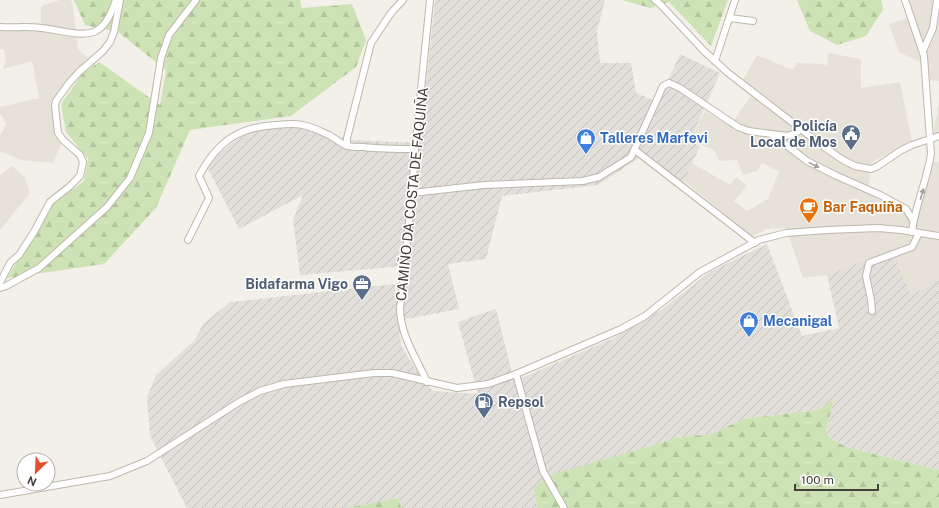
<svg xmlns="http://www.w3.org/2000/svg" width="939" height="508" viewBox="0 0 939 508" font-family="'Public Sans',sans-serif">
<defs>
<pattern id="industrial-furrows" width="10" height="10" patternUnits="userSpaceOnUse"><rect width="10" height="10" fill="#e2dfda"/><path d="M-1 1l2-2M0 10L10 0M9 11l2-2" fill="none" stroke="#c3c1bc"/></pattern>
<pattern id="forest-firs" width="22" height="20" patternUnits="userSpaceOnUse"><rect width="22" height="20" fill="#cee3b5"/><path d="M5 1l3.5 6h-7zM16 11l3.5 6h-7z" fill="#b2c49c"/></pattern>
</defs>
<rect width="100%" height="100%" fill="#f3f0e9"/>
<!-- residential -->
<g fill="#e6e2d7">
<polygon points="60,0 71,0 73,7 78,50 92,61 56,101 58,133 63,140 53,163 21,160 0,151 0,136 6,124 0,113 0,107 39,98 32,61 3,69 6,60 4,49 0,49 0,27 41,27 41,6"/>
<polygon points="905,0 939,0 939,81 922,80 920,62 899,52 889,24 911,17"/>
<polygon points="828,53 861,59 861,88 900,82 912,141 871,163 869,187 883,192 906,205 913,213 927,162 939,162 939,280 911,295 891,250 827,275 803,278 786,228 767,229 752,236 684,181 692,163 730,185 736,177 747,186 734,201 747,211 768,199 779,172 762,163 757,171 743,175 737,160 719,161 714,150 690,141 705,111 730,126 751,96 739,87 757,55 793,70 797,63 824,64 827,66"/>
<polygon points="939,102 939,132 933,134"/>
<polygon points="12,166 25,178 30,193 0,230 0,175"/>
</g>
<!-- industrial -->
<g fill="url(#industrial-furrows)">
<polygon points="435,0 605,0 597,31 600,63 631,63 636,93 653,100 670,76 680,54 720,73 690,141 700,146 680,190 639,158 598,185 502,196 486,259 448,264 459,309 401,320 405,266 300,275 293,220 303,195 239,229 208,169 219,153 236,140 253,130 297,126 352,140 420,143"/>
<polygon points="767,244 802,336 839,328 827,275 891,250 911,295 939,280 939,470 846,447 825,435 834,398 819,410 744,419 711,434 673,438 534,488 537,508 401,508 399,498 346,508 187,508 150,436 147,397 156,375 195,340 203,324 230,302 395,284 401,345 416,370 433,391 478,394 458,322 496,309 514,381 612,339 661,310 711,271"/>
</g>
<!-- forest -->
<g fill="url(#forest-firs)">
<polygon points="74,0 300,0 302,8 352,4 366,40 356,67 291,116 190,130 156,208 104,264 7,278 51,205 84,181 88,159 66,132 61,104 83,73 99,62 160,105 166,70 118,32 85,25"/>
<polygon points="622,0 728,0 711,46 669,2 650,8"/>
<polygon points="797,0 881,0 883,10 866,36 837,45 810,31"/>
<polygon points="834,398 825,435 846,447 939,470 939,508 537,508 534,488 549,475 651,446 673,438 711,434 744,419 819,410"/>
<polygon points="399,498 401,508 346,508"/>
</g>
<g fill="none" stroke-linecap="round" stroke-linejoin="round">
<!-- minor casing -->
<g stroke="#beb8ac" stroke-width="8">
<g id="minor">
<polyline points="655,0 660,4 704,51 727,72 824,147 843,160 855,166 871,169 878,166 900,151 912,145 939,136"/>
<path d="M 905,0 L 924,56 L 931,154 C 927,181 915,205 912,232"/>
<polyline points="730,18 753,21"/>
<path d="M 0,27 C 14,28 27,26 41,28 C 56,29 82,38 96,31 C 107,25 112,11 116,0"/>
<polyline points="923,51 933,28 937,0"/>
<polyline points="715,61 735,0"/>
<polyline points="772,134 807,161 837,176 880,195 906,209 913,220"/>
<polyline points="347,146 347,138 371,43 391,13 403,0"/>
<polyline points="635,150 755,243"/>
<polyline points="412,193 484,185 583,181 599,177 631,157 663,86 669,83 680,88 738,127 749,131 787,136 796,133 801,129"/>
<path d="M 188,240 L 209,198 L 199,176 C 217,142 238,127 276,125 C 287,124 296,123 307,126 C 314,128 322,132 329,135 C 335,138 341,144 348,146 C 352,147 358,147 363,147 C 380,149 397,149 415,149"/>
<polyline points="0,283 10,263 19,255 34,232 50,202 69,187 80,176 83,162 80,155 63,140 58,133 55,106 56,101 69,83 79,72 103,51 110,42 114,32 120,0"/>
<polyline points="0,288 6,286 39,268 107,207 130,178 149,133 161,58 169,35 196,0"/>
<polyline points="872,311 871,300 866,276 869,263 912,247 919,233"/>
<polyline points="516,374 543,471 564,508"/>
<path d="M 427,382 C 416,357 401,337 400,309 L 412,193 L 415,149 L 430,0"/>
<polyline points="0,495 110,476 147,461 239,402 260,391 284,384 374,373 392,373 457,388 488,384 516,374 621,329 645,316 700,272 759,240 786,233 827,230 878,228 901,230 939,236"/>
</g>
</g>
<!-- minor -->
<use href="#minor" stroke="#fff" stroke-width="6"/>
</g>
<!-- one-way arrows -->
<defs><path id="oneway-solid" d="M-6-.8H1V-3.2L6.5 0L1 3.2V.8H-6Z"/></defs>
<g fill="#a2a09c">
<use href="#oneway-solid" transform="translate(814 165) rotate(26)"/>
<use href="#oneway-solid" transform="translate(922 194) rotate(-73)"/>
</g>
<!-- icons -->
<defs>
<g id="civic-pin" transform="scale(1)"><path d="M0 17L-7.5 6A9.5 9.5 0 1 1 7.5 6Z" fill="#5c6f8a" stroke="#fff"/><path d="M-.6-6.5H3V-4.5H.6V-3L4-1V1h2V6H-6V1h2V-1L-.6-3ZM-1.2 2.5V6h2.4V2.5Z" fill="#fff"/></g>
<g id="shop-pin" transform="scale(1)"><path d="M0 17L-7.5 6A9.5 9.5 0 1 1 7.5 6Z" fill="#3f7fe0" stroke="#fff"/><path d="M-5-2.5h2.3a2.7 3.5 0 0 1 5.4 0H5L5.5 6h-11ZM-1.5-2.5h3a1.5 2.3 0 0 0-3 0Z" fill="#fff"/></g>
<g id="cafe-pin" transform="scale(1)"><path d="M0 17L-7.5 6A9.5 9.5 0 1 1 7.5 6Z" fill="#e8710a" stroke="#fff"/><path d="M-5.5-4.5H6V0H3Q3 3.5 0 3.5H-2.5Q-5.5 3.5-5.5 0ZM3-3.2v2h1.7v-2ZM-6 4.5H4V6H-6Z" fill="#fff"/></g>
<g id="office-pin" transform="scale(1)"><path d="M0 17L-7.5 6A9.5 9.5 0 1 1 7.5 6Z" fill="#5c6f8a" stroke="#fff"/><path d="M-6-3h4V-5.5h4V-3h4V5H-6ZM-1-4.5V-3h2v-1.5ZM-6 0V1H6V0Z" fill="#fff"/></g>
<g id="fuel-pin" transform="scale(1)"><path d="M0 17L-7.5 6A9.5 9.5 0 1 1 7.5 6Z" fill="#5c6f8a" stroke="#fff"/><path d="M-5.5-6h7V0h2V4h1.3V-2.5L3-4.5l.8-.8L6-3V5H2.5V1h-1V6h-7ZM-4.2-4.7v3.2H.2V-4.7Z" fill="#fff"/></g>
</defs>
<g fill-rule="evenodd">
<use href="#civic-pin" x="851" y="134"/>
<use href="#shop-pin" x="586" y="138"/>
<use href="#cafe-pin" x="809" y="207"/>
<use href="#office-pin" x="362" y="284"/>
<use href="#shop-pin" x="749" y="321"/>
<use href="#fuel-pin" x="484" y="402"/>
</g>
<g text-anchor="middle" stroke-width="3" stroke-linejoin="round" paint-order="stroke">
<!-- service labels -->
<g font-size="14" font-weight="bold" fill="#4e5e75" stroke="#fff" text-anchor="end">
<text x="837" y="131">Policía<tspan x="837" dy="16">Local de Mos</tspan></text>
<text x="348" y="289">Bidafarma Vigo</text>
<text x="498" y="407" text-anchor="start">Repsol</text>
</g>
<!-- shop labels -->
<g font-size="14" font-weight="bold" fill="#366cbe" stroke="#fff" text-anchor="start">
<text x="600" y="143">Talleres Marfevi</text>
<text x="763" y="326">Mecanigal</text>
</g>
<!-- street labels -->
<g font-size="14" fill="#464138" stroke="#fff">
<text transform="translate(412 194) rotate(-84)" y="5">CAMIÑO DA COSTA DE FAQUIÑA</text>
</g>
<!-- food labels -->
<g font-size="14" font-weight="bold" fill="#c56008" stroke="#fff" text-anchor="start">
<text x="823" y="212">Bar Faquiña</text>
</g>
</g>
<!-- north arrow -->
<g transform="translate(36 472) rotate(204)"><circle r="19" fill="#ffffff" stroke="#b5b3af"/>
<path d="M0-3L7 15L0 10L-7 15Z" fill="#e64d2c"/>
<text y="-6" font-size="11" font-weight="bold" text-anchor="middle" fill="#464138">N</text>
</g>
<!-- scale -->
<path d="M795 484v6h83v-6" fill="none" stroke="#464138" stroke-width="2"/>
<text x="801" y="484" font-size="12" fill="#464138" stroke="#ffffff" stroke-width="3" paint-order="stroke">100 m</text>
</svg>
